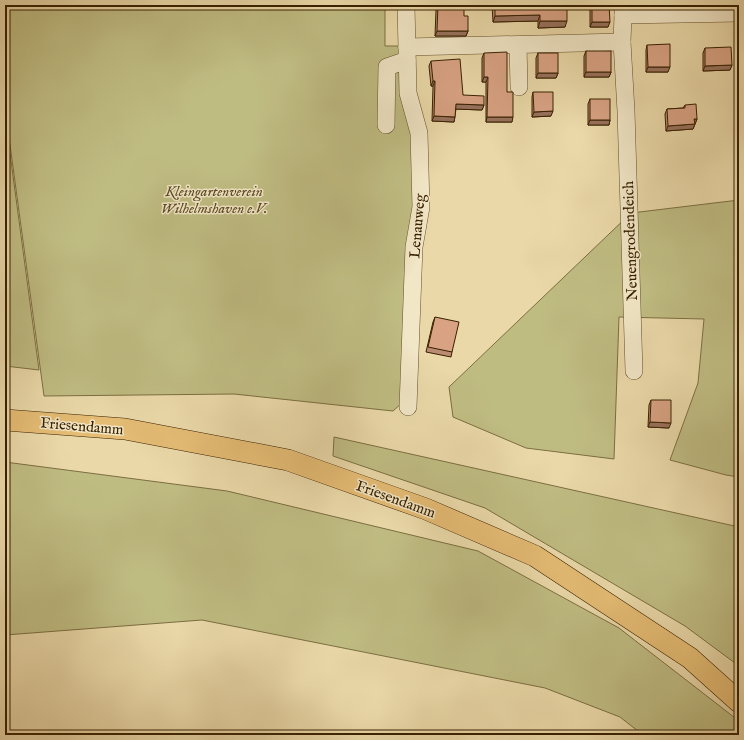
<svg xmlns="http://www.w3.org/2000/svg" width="744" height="740" viewBox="0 0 744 740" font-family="'IM FELL English',serif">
<rect width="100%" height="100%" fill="#ead8a8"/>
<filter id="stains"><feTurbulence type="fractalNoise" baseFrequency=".005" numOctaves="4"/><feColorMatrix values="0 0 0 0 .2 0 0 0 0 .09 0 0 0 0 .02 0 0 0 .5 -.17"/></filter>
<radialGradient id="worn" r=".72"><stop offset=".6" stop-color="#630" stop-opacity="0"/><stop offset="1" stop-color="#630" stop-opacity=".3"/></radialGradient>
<!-- green -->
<g fill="#bfbc82" stroke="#7c6e41">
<polygon points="5,5 385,5 385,46 398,46 416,145 403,402 393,411 234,394 44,396 5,108"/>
<polygon points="5,116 39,370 5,366"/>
<polygon points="739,200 739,477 726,475 670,460 698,383 704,319 619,317 614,459 526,448 453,417 449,387 631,213"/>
<polygon points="334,437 739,527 739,666 685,626 485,508 333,456"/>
<polygon points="5,462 227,491 478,551 619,628 739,721 739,735 643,735 620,717 545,688 202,620 5,635"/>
</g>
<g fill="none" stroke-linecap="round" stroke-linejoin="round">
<!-- minor casing -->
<g stroke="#644e2a" stroke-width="18">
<g id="minor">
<polyline points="406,5 408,93 419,133 421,207 414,247 408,407"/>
<polyline points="623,5 623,15 739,13"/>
<polyline points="623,15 622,42 626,111 634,371"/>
<polyline points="518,45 519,87"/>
<polyline points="407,47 622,42"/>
<polyline points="386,125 387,67 407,60"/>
</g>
</g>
<!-- major casing -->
<g stroke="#382000" stroke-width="22">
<polyline id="major" points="5,420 125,429 288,460 426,509 535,556 690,658 739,702"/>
</g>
<!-- minor -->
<use href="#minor" stroke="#f1e6c6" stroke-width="17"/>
<!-- major -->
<use href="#major" stroke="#e5bc74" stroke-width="21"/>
</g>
<!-- wall -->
<g fill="#ba8b71" stroke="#382000">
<polygon points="438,5 464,16 468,31 466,36 435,36 436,10"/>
<polygon points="492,5 567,5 565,27 538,28 538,21 493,22"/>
<polygon points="590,5 609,5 608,27 590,27"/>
<polygon points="647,45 668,72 646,72 646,50"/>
<polygon points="705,48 732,65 730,70 703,71 703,53"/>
<polygon points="586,51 611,72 609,77 584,77 584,56"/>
<polygon points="484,53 507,92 512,122 486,122 486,82 482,82 482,58"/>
<polygon points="538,53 558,73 556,78 536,78 536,58"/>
<polygon points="431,61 463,95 484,105 482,110 456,109 454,122 432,121 433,86 431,86 429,66"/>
<polygon points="533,92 551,116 532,117 532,97"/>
<polygon points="590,99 610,120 609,125 588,125 588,104"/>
<polygon points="685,105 697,119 693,129 666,131 665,114 667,109 683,108"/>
<polygon points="435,317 452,352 451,357 426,352 433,322"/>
<polygon points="651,400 669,428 648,427 649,405"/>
</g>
<!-- shaded-wall -->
<g fill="#97715c" stroke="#382000">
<polygon points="540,15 538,21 493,22 495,16"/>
<polygon points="540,21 567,21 565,27 538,28"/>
<polygon points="592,22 610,22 608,27 590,27"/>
<polygon points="437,31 468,31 466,36 435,36"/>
<polygon points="732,65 730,70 703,71 705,66"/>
<polygon points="648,67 670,67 668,72 646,72"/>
<polygon points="586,72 611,72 609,77 584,77"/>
<polygon points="538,73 558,73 556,78 536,78"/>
<polygon points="484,77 488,77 486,82 482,82"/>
<polygon points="433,81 435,81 433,86 431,86"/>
<polygon points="456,104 484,105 482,110 454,109"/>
<polygon points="553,111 551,116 532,117 534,112"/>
<polygon points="434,116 455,117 454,122 432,121"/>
<polygon points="487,117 513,117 512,122 486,122"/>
<polygon points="694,119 697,119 695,124 693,124"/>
<polygon points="590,120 610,120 609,125 588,125"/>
<polygon points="695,124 693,129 666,131 668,126"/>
<polygon points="650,422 671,423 669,428 648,427"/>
</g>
<!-- building -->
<g fill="#d8a283" stroke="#382000">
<polygon points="438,5 464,6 464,16 468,16 468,31 437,31"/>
<polygon points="495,5 567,5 567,21 540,21 540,15 495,16"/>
<polygon points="592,5 609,5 610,22 592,22"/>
<polygon points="670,44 670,67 648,67 647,45"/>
<polygon points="731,47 732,65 705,66 705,48"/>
<rect x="586" y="51" width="25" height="21"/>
<polygon points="507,52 507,92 513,92 513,117 487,117 488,77 484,77 484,53"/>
<rect x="538" y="53" width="20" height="20"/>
<polygon points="460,59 463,95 484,96 484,105 456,104 455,117 434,116 435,81 433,81 431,61"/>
<polygon points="533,92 553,92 553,111 534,112"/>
<rect x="590" y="99" width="20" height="21"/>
<polygon points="696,104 697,119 694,119 695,124 668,126 667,109 685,108 685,105"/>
<polygon points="435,317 459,322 452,352 428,347"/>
<polygon points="651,400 671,400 671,423 650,422"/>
</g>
<g text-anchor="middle" stroke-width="3" stroke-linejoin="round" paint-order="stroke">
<!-- park labels -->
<g font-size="15" font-style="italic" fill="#5a4720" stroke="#f1e6c6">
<text x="214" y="196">Kleingartenverein<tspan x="214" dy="17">Wilhelmshaven e.V.</tspan></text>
</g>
<!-- street labels -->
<g font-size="15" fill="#382000" stroke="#f1e6c6">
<text transform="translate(417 226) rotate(-85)" y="5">Lenauweg</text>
<text transform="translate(630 241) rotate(-92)" y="5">Neuengrodendeich</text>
<text transform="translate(82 426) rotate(5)" y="5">Friesendamm</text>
<text transform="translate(396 499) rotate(20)" y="5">Friesendamm</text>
</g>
</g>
<!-- margin -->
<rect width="744" height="740" fill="none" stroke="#ead8a8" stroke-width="20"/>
<rect x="6" y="6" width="732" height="728" fill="none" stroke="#382000" stroke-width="2"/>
<rect x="10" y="10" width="724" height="720" fill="none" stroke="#382000"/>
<rect width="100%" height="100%" filter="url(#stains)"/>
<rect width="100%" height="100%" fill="url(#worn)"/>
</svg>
